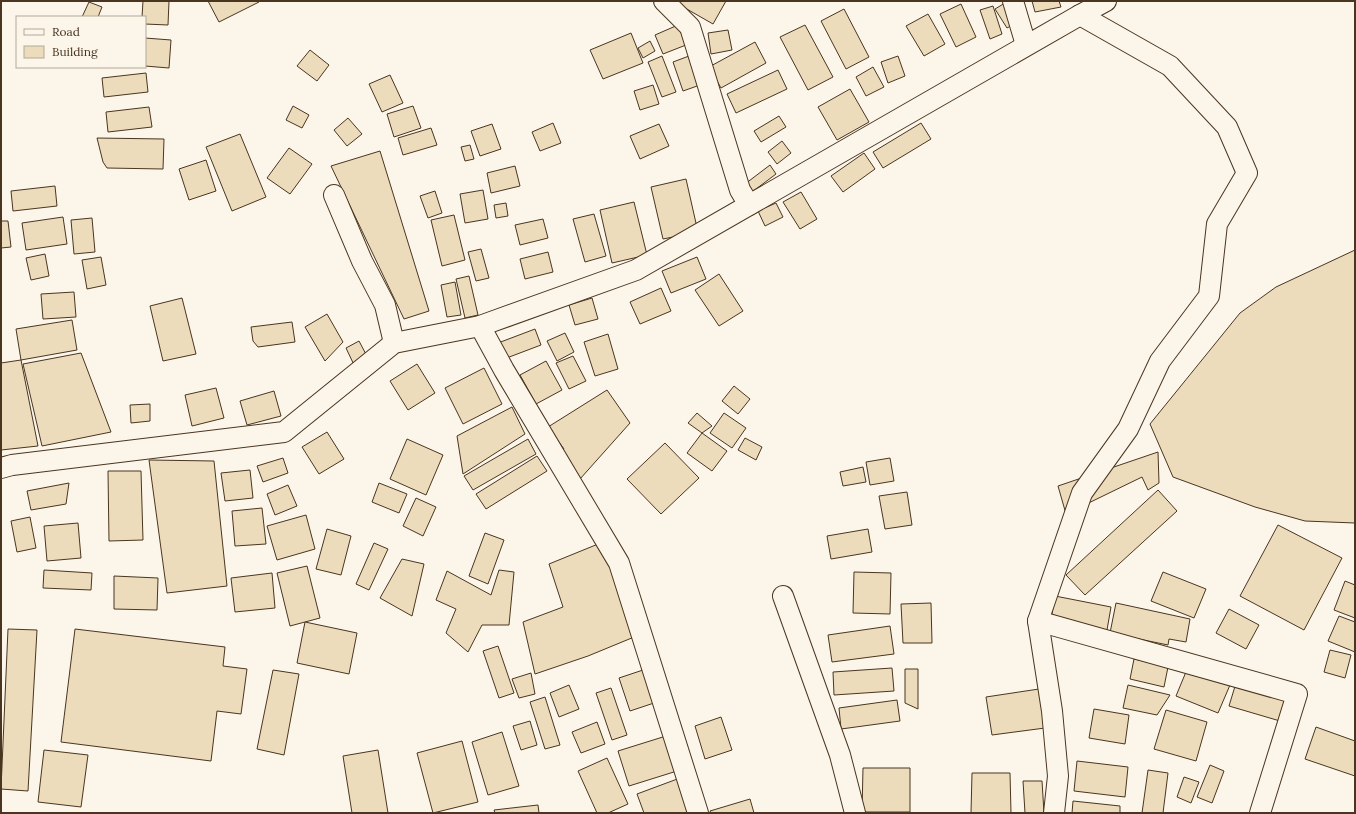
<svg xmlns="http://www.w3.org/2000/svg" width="1356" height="814" viewBox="0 0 1356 814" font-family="Lora,serif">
<rect width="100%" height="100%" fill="#fbf6e9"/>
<!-- building -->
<g fill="#ecdcbc" stroke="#4a3520">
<polygon points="143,1 169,1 168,25 145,24 145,17 142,17"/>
<polygon points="208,1 258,1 259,2 219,22"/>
<polygon points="679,1 726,1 713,24 678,4"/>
<polygon points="1032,1 1059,1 1061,7 1035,12"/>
<polygon points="89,2 102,7 98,17 82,17"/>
<polygon points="1005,3 1016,23 1007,28 995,9"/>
<polygon points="961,4 976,37 956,47 940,14"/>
<polygon points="993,6 1002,34 990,39 980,10"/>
<polygon points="844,9 869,57 846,69 821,21"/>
<polygon points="928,14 945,44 924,56 906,26"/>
<polygon points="678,25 686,45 663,54 655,35"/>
<polygon points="805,25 833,77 808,90 780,37"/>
<polygon points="728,30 732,50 711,54 708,33"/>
<polygon points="631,33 643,63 603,79 590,50"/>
<polygon points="145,38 171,40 169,68 145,66"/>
<polygon points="650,41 655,51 643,58 638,48"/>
<polygon points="755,42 766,63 721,88 709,67"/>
<polygon points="310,50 329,65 317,81 297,66"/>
<polygon points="662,56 676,92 662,97 648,62"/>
<polygon points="689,56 700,85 683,91 673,62"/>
<polygon points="898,56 905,76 888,83 881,62"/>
<polygon points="873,67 884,87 866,96 856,77"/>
<polygon points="778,70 787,89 736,113 727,94"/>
<polygon points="146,73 148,92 104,97 102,78"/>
<polygon points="390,75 403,103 382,112 369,84"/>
<polygon points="653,85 659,104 640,110 634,91"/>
<polygon points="850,89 869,122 837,140 818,107"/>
<polygon points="293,106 309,115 302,128 286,120"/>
<polygon points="413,106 421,128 394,137 387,114"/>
<polygon points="149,107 152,127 108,132 106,112"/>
<polygon points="779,116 786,127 761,142 754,131"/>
<polygon points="348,118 362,134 347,146 334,130"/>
<polygon points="553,123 561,143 540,151 532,132"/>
<polygon points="921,123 931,139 883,168 873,152"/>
<polygon points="492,124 501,149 480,156 471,131"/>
<polygon points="659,124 669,146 640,159 630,136"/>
<polygon points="431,128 437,145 403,155 398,138"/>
<polygon points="240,134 266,197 232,211 206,147"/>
<polygon points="97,138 164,139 163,169 107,168 103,162"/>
<polygon points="782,141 791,153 777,164 768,152"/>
<polygon points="470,145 474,159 465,161 461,147"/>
<polygon points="289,148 312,164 290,194 267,178"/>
<polygon points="380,151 429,311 404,319 331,166"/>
<polygon points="864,153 875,169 843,192 831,176"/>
<polygon points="206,160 216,191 189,200 179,169"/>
<polygon points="770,165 776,174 752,192 745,184"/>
<polygon points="515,166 520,186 491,193 487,173"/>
<polygon points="686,179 698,232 663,239 651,187"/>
<polygon points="55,186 57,206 13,211 11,191"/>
<polygon points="483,190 488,219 465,223 460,194"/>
<polygon points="435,191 442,213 428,218 420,196"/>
<polygon points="801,192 817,219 800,229 783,202"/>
<polygon points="634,202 647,255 612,263 600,210"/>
<polygon points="506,203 508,216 496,218 494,205"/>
<polygon points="776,203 783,217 765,226 758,211"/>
<polygon points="594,214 606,256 585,262 573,219"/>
<polygon points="454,215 465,260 442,266 431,220"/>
<polygon points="63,217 67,244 26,250 22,223"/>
<polygon points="92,218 95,252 74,254 71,220"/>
<polygon points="543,219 548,238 520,245 515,225"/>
<polygon points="1,221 8,221 11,247 1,248"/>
<polygon points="481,249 489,278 476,281 468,252"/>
<polygon points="1355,250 1355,523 1305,521 1255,507 1173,477 1150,424 1240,313 1276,287"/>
<polygon points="548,252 553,272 525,279 520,259"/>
<polygon points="45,254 49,276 31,280 26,258"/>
<polygon points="101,257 106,285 87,289 82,260"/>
<polygon points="697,257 706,279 671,293 662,271"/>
<polygon points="719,274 743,311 719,326 695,290"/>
<polygon points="469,276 478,315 465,318 456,279"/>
<polygon points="455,282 461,315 447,317 441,285"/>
<polygon points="661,288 671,311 640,324 630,302"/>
<polygon points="74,292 76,317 43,319 41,294"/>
<polygon points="182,298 196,354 163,361 150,306"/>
<polygon points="592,298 598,319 575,325 569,305"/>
<polygon points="327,314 343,342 325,361 305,327"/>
<polygon points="72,320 77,350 21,360 16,329"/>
<polygon points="292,322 295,342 258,347 253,341 251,327"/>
<polygon points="535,329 541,345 504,359 498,343"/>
<polygon points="565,333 574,352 557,361 547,341"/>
<polygon points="608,334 618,369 595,376 584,342"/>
<polygon points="359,341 369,360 355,367 346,348"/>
<polygon points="81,353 111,432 42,446 23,364"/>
<polygon points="573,356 586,381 569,389 556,363"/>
<polygon points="21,360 38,446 1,450 1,363"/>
<polygon points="546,361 562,390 536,404 520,375"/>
<polygon points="417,364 435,393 408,410 390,381"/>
<polygon points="484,368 502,404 463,424 445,388"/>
<polygon points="734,386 750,399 738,414 722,401"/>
<polygon points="216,388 224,418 192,426 185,395"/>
<polygon points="607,390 630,423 580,479 562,450 564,449 548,427"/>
<polygon points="274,391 281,416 247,425 240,401"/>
<polygon points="150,404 150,421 131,423 130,405"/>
<polygon points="512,407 525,434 463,474 457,436"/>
<polygon points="697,413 712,426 702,433 688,423"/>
<polygon points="724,413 746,428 732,448 710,433"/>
<polygon points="327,432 344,459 319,474 302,447"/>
<polygon points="702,433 727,451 712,471 687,453"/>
<polygon points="745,438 762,447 756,460 738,450"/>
<polygon points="407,439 443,455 426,495 390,479"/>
<polygon points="528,439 536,454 473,490 464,476"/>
<polygon points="665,443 699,478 661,514 627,479"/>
<polygon points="1158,452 1159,483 1148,490 1142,477 1066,514 1058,486"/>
<polygon points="537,456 547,471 486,509 476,494"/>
<polygon points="283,458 288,473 263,482 257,466"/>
<polygon points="890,458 894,481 870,485 866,462"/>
<polygon points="149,460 214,461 227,586 167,593"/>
<polygon points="863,467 866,482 843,486 840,472"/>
<polygon points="250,470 253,498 225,501 221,473"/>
<polygon points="108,471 141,471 143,540 109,541"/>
<polygon points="69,483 66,504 31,510 27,491"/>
<polygon points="379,483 407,494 399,513 372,502"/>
<polygon points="288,485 297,506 275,515 267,494"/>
<polygon points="1158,490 1177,511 1085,595 1066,575"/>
<polygon points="907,492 912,525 885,529 879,496"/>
<polygon points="416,498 436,507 423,536 403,526"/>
<polygon points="262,508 266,544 235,546 232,511"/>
<polygon points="306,515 315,549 277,560 267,526"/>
<polygon points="30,517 36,548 17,552 11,521"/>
<polygon points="78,523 81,558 47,561 44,526"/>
<polygon points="1278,525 1342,558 1304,630 1240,596"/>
<polygon points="327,529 351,536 341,575 316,569"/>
<polygon points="868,529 872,552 831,559 827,536"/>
<polygon points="485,533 504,540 488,584 469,576"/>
<polygon points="603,542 639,635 588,656 535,674 523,622 563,607 549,564"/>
<polygon points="374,543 388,549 369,590 356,584"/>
<polygon points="402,559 424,564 412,616 380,598"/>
<polygon points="307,566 320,618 290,626 277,573"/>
<polygon points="44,570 92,573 91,590 43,588"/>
<polygon points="499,570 514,572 509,625 482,625 468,652 446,633 456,609 436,600 447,571 491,595"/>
<polygon points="854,572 891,573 890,614 853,613"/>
<polygon points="1163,572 1206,589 1194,618 1151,601"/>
<polygon points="272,573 275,608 235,612 231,578"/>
<polygon points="114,576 158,578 157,610 114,609"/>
<polygon points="1345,581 1355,585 1355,618 1334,610"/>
<polygon points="1055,596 1111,607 1107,630 1051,620"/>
<polygon points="931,603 932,643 903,643 901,604"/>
<polygon points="1116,603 1190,619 1186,642 1169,639 1168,645 1110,633"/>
<polygon points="1229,609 1259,625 1246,649 1216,633"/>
<polygon points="1339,616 1355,622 1355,652 1328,641"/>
<polygon points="305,622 357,633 349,674 297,663"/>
<polygon points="890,626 894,654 832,662 828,635"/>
<polygon points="8,629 37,630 28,791 1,789"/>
<polygon points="75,629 225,647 223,666 247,669 241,714 217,711 211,761 61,742"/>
<polygon points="498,646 514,693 499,698 483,651"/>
<polygon points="1330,650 1351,655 1345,678 1324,672"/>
<polygon points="1134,659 1168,667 1164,687 1130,679"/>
<polygon points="1188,667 1230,685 1218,713 1176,696"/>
<polygon points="892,668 894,691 834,695 833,672"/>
<polygon points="646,669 657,702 630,711 619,678"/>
<polygon points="905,669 918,669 918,709 905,703"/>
<polygon points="273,670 299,674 284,755 257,749"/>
<polygon points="531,673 535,694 519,698 512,679"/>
<polygon points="1236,683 1287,699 1280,721 1229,706"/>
<polygon points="569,685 579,709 559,717 550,693"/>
<polygon points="1128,685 1170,695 1157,715 1123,708"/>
<polygon points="611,688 627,735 612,740 596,693"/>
<polygon points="1039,689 1045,728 992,735 986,697"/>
<polygon points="545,697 560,745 545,749 530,702"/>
<polygon points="897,700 900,721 841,729 839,708"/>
<polygon points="1094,709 1129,715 1125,744 1089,738"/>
<polygon points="1166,710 1207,722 1196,761 1154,749"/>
<polygon points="721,717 732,750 705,759 695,726"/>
<polygon points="530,721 537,745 521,750 513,726"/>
<polygon points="597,722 605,744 581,753 572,732"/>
<polygon points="1316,727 1355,741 1355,776 1305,759"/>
<polygon points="502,732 519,786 488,795 472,742"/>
<polygon points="666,736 677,771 629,786 618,751"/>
<polygon points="462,741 478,802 433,813 417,753"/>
<polygon points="44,750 88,755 81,807 38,802"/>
<polygon points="378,750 388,813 352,813 343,756"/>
<polygon points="607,758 628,804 608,813 597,813 578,771"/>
<polygon points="1077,761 1128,767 1125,797 1074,791"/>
<polygon points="1210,765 1224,771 1212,803 1197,797"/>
<polygon points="863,768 910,768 910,812 862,812"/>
<polygon points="1148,770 1168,773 1163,813 1142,813"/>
<polygon points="972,773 1010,773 1011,813 971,813"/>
<polygon points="1184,777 1199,782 1191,803 1177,797"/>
<polygon points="680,778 693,813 644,813 637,794"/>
<polygon points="1023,781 1042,781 1044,813 1025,813"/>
<polygon points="750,799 754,813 711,813 710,811"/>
<polygon points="1073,801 1120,806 1120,813 1072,813"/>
<polygon points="538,805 539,813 495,813 494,810"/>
</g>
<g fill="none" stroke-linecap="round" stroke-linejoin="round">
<!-- street casing -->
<g stroke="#4a3520" stroke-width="22">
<g id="street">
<polyline points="664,1 690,27 740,190 749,205"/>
<polyline points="1013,1 1026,45"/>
<polyline points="1080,15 1106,1"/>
<polyline points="334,195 362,261 385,305 394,343"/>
<polyline points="480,326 504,370 619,563 698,813"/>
<polyline points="1,468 12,465 284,432 394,343 480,326 636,270 1080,15 1170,66 1227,127 1247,173 1217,224 1209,296 1160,361 1128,429 1082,493 1038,621 1052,711 1058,776 1054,813"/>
<polyline points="783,596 840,755 855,813"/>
<polyline points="1038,621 1297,694 1260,813"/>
</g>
</g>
<!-- street -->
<use href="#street" stroke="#fbf6e9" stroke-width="20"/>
</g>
<!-- border -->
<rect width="1356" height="814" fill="none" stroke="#4a3520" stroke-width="4"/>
<!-- legend -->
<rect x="16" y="16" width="130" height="52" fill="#fbf6e9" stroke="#b4a999"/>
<rect x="24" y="29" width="20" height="6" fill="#fbf6e9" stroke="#b4a999"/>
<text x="52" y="36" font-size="12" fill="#4a3520">Road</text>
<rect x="24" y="46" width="20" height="12" fill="#ecdcbc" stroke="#b4a999"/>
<text x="52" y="56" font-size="12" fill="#4a3520">Building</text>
</svg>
